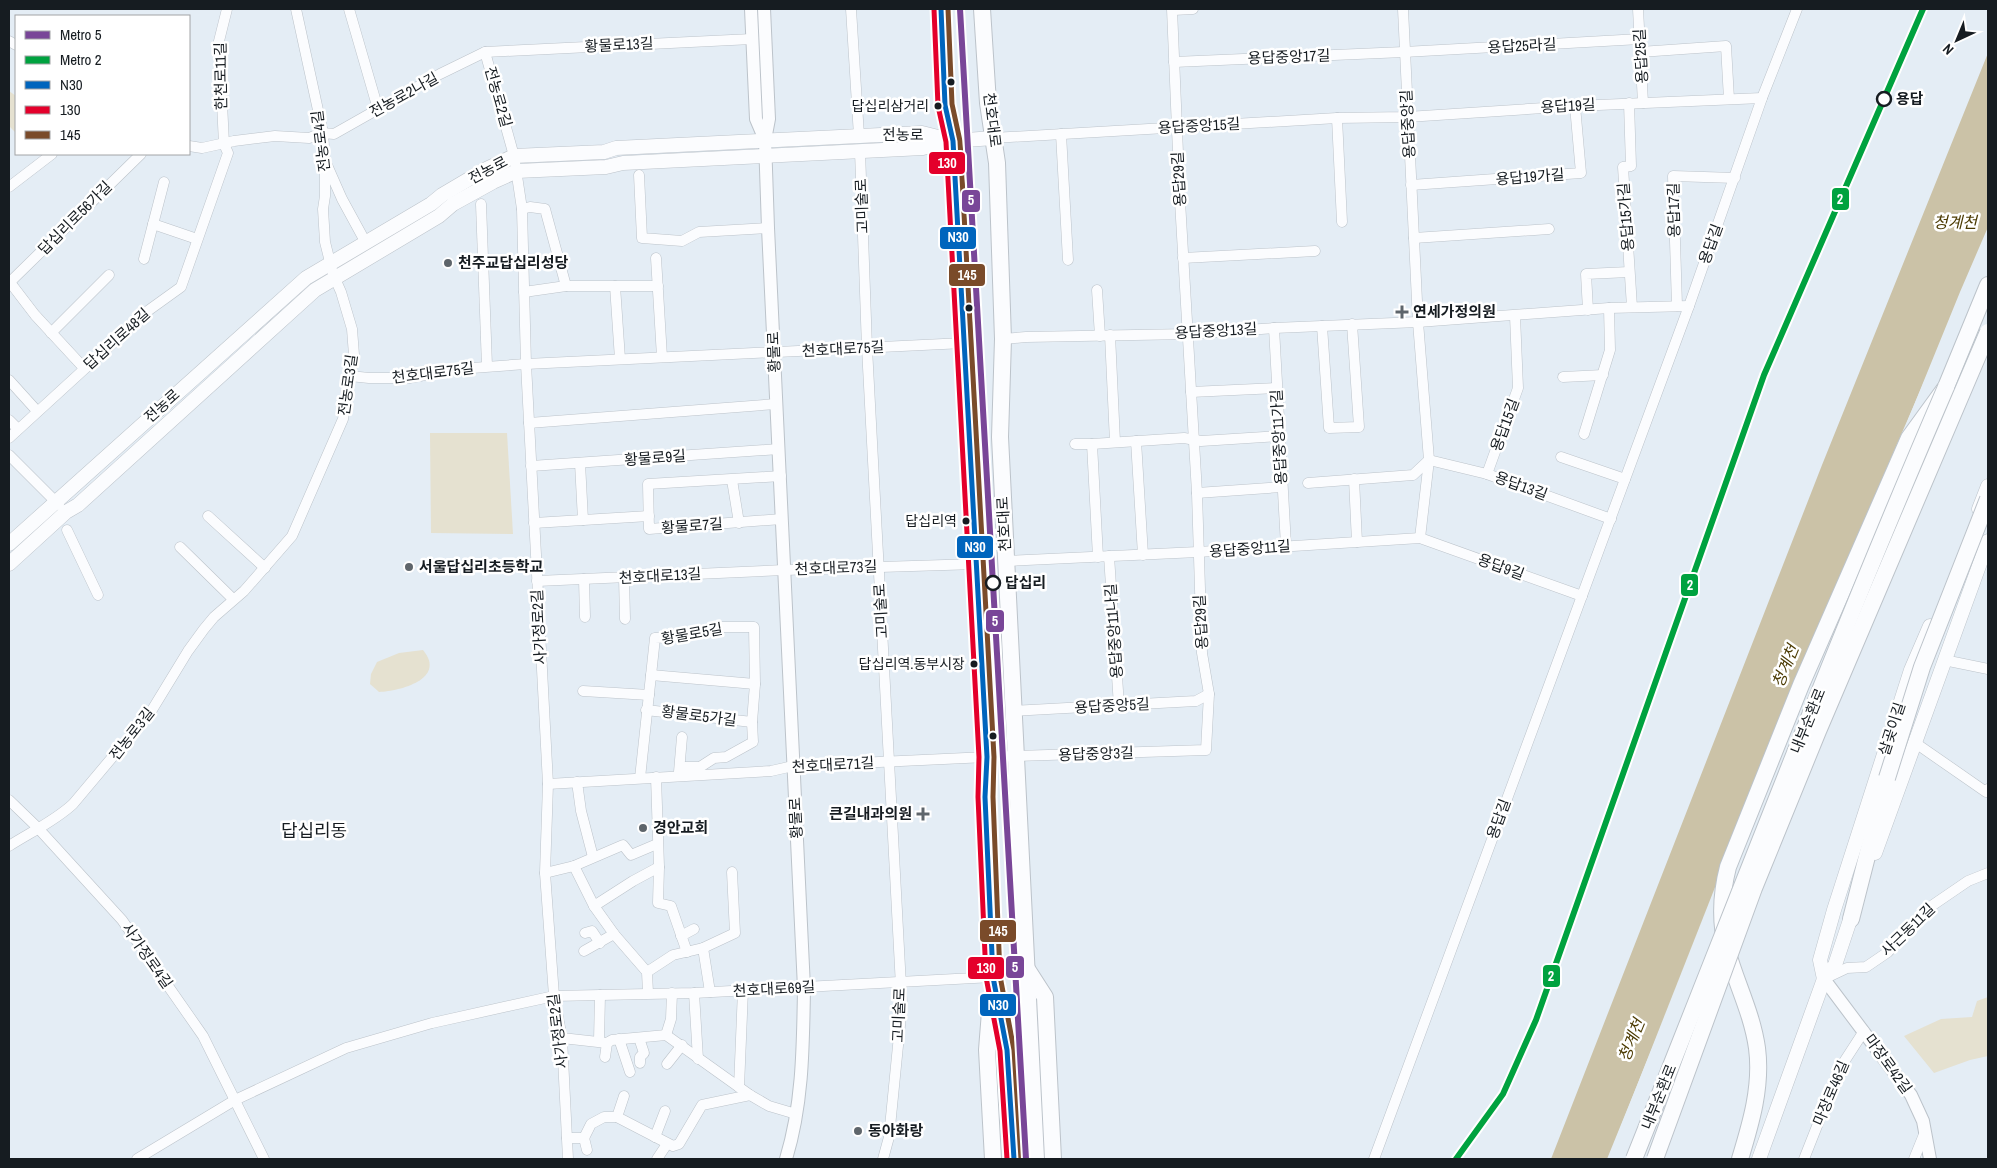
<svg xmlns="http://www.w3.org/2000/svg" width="1997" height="1168" viewBox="0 0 1997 1168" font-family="'Archivo Narrow','Noto Sans KR',sans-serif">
<rect width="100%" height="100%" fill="#e4edf5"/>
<!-- green -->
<g fill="#e5e1d0">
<polygon points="9,91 16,96 16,133 9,126"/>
<polygon points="430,433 507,433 513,534 431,533"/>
<path d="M 423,650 C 447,679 400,691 379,692 L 370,684 L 371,674 L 377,662 L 399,653 Z"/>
<polygon points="1988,997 1988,1056 1970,1060 1934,1073 1904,1036 1941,1019 1972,1017 1977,1001"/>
</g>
<!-- water -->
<polygon fill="#cbc2a7" points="1988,53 1988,227 1960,292 1607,1159 1551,1159 1822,465"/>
<!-- pier -->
<polygon fill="#e4edf5" points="1953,315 1610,1159 1608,1159 1816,631"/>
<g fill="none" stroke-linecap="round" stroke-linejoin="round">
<!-- minor casing -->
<g stroke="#bcc3ca" stroke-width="11">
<g id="minor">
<polyline points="349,9 378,109"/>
<polyline points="851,9 859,136"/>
<polyline points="1403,9 1418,322 1429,460 1420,538"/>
<polyline points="1638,9 1643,103"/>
<polyline points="1173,10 1193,9"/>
<polyline points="9,41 16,45"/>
<polyline points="485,52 514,156 522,209 526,364 548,784 545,873 554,996 562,1038 568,1159"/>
<polyline points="1640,52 1726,46 1729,99"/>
<polyline points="1174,62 1404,52 1640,39"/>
<polyline points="1629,103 1631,166 1623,167 1632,307"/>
<polyline points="1337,118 1342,222"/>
<polyline points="1061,134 1068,260"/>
<polyline points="993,138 1337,118 1407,117 1575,106 1762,98"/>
<polyline points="189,146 202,148 234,141 275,136 309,138 323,133 334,134 440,74 485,52 752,39"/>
<polyline points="860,151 867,348 902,1005 889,1137 883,1159"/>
<polyline points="327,165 342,199 366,243"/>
<polyline points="639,175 642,238 682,241 699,232 768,228"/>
<polyline points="1411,185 1581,173 1575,106"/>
<polyline points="9,187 52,154"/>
<polyline points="481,204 487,366"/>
<polyline points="522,209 530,207 545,209 566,286"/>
<polyline points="153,224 197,239"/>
<polyline points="1414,238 1549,229"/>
<polyline points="656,258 662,357"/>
<polyline points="1183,258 1315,251"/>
<polyline points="144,259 164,182"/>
<polyline points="9,281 35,315 84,368"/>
<polyline points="10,282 141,154"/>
<polyline points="615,286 620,359"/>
<polyline points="1097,290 1100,336"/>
<polyline points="524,292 566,286 658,286"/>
<polyline points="1677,306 1673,176 1735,178"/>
<polyline points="1588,310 1586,274 1629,272"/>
<polyline points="1322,326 1329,428 1359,427 1352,324"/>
<polyline points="1274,328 1286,546"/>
<polyline points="51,333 109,275"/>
<polyline points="1110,335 1115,442"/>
<polyline points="1003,339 1026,337 1189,334 1274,328 1418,322 1609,308 1689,306"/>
<polyline points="350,376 369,378 409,378 458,369 526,364 964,343"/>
<polyline points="1563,377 1603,375"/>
<polyline points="9,380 37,411"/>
<polyline points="1191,392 1276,388"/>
<polyline points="9,420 18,429"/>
<polyline points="529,423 776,404"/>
<polyline points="1584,434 1610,350 1609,308"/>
<polyline points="9,438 149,310 181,287 228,153 224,144 219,41 227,9"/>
<polyline points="1136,441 1143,555"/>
<polyline points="1075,444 1092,444"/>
<polyline points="9,455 59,505"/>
<polyline points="1561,457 1625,479"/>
<polyline points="580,463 583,520"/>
<polyline points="531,466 779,449"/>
<polyline points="1487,474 1518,388 1515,316"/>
<polyline points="781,476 648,484 649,529 782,519"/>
<polyline points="1354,479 1357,542"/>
<polyline points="732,480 739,523"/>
<polyline points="1308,483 1413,475 1429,460 1487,474 1611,519"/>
<polyline points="1197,493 1282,487"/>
<polyline points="208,516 265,568"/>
<polyline points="534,523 649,516"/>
<polyline points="67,530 98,595"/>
<polyline points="180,547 233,599"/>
<polyline points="1109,556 1119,706"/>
<polyline points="1098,557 1092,444 1184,438 1201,441 1279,436"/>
<polyline points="1005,561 1198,552 1420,538 1582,596"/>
<polyline points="624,577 625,619"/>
<polyline points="584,579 585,617"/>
<polyline points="537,581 784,570 977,564"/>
<polyline points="1944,660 1988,669"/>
<polyline points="651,675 755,684"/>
<polyline points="583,691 649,695"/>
<polyline points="646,710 752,722"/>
<polyline points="1013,711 1196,701 1209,694"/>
<polyline points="1914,742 1986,792 1988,789"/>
<polyline points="679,772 682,737"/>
<polyline points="656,777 659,867 658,903 671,906 687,952"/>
<polyline points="640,778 655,638 673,637 716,627 754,627 755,684 752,722 753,742 726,757 714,758 700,767 680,767"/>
<polyline points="577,782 581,811 593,857"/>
<polyline points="548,784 771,771 793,766 987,757 1206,750 1209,694 1202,653 1197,493 1180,201 1172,9"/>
<polyline points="9,800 37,827 122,920 203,1036 264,1159"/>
<path d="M 9,846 C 29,833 55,821 73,804 L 152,710 L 188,651 L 204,629 L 214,617 L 244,591 L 292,536 L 343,419 L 354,355 L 352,329 L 341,292 L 333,274 L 325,242 L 323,209 L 325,196 L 325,162 L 323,133 L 296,9"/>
<polyline points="574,866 594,906 614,934 647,972 648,993"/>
<polyline points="545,873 574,866 623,845 631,855 657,844"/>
<polyline points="594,906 633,881 659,867"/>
<polyline points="585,933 592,931 600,943"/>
<polyline points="681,936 694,929"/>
<polyline points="703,948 735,933 732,872"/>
<polyline points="584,951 614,934"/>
<polyline points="647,972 673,955 703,948 710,992"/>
<polyline points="1828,977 1847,968 1866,967 1888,952 1927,909 1968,881 1988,873"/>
<polyline points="694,993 698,1059"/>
<polyline points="666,1035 671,1019 672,993"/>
<polyline points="562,1038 607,1043 612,1040 666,1035 750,1095 769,1106 796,1114"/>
<polyline points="639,1038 644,1053 640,1057 640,1063"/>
<polyline points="619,1039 630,1072"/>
<polyline points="599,1041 600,995"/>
<polyline points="605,1057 607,1043"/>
<polyline points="667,1064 682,1045"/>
<polyline points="739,1087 743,990"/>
<polyline points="617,1117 624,1096"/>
<polyline points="655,1137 665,1111"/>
<polyline points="567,1138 584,1138 591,1124 604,1117 617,1117 673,1146 679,1144 702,1105 750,1095"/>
<polyline points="584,1138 587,1150"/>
<polyline points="137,1159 235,1100 346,1048 432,1023 554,996 694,993 993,977"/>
<polyline points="657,1159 667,1144"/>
<polyline points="1374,1159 1689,306 1762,98 1797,9"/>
<polyline points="1804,1159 1840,1068 1864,1031"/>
<polyline points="1914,1159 1925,1132"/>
</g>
</g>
<!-- tertiary casing -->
<g stroke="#bcc3ca" stroke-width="14">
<g id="tertiary">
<polyline points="751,9 756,119 765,140"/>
<path d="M 764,9 L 769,119 L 765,140 L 768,228 L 804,988 C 803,1046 803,1103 786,1159"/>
<polyline points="1824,979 1911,1095 1923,1121 1930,1159"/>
</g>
</g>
<!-- secondary casing -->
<g stroke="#bcc3ca" stroke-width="15">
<g id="secondary">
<polyline points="1979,509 1988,486"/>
<polyline points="9,544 306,278 431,204 442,195 486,169 514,156 604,152 616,148 922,133 950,140"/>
<polyline points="9,564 66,512 78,505 315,290 439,216 453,204 493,182 517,171 606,167 623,163 923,148 953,141 993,138"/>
<polyline points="1875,853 1988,541"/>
<polyline points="1824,979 1820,960 1834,910 1911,670 1930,626"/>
<polyline points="1759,1159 1824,979 1835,965 1854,908"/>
</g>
</g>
<!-- primary casing -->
<g stroke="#bcc3ca" stroke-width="18">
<g id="primary">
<polyline points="941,9 945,105 953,141 987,757 985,797 993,977 1007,1050 1014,1159"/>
<polyline points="982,9 988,103 997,163 1003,339 1000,437 1036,1159"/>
<polyline points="1027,969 1045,997 1053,1159"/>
<polyline points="991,999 987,1050 993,1159"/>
</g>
</g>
<!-- trunk casing -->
<g stroke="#bcc3ca" stroke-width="18">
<g id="trunk">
<polyline points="1851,919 1887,778"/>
<path d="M 1740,1159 C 1751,1123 1762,1086 1757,1048 C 1752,1013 1736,983 1727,950 C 1720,923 1721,894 1728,867 L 1801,685 L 1909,438 L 1946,387 L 1988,285"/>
</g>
</g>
<!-- minor -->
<use href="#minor" stroke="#fbfcfe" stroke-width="10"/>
<!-- tertiary -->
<use href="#tertiary" stroke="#fbfcfe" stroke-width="12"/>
<!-- secondary -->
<use href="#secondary" stroke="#fbfcfe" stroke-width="14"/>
<!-- primary -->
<use href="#primary" stroke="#fbfcfe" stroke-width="16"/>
<!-- trunk -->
<use href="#trunk" stroke="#fbfcfe" stroke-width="16"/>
<!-- trunk-bridge casing -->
<g stroke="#bcc3ca" stroke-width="18" stroke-linecap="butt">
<g id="trunk-bridge">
<polyline points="1887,778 1922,667 1988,499"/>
<path d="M 1634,1159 C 1737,901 1836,642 1946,387"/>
<polyline points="1655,1159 1754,888 1818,731 1988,332"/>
</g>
</g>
<!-- trunk-bridge -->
<use href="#trunk-bridge" stroke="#fbfcfe" stroke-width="16"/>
<!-- bus-1 casing -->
<g stroke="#fff" stroke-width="9">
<polyline id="bus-1" points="941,9 945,105 953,141 987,757 985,797 993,977 1007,1050 1014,1159"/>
</g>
<!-- bus-2 casing -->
<g stroke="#fff" stroke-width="9">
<polyline id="bus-2" points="934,9 938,106 946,142 979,757 978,797 986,977 1000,1051 1007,1159"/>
</g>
<!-- bus-3 casing -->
<g stroke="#fff" stroke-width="9">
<polyline id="bus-3" points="948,9 952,104 960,141 994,757 993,797 1000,976 1014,1050 1021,1159"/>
</g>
<!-- bus-1 -->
<use href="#bus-1" stroke="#0065bd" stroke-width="5"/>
<!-- bus-2 -->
<use href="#bus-2" stroke="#e4002b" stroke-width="5"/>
<!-- bus-3 -->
<use href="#bus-3" stroke="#7a4b2a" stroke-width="5"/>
<!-- metro-1 casing -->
<g stroke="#fff" stroke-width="10">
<polyline id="metro-1" points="960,9 1026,1159"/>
</g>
<!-- metro-2 casing -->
<g stroke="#fff" stroke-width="10">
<polyline id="metro-2" points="1456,1159 1503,1094 1536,1020 1764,375 1923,9"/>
</g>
<!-- metro-1 -->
<use href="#metro-1" stroke="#794698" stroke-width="6"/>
<!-- metro-2 -->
<use href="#metro-2" stroke="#00a23f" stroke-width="6"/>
</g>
<!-- markers -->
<g fill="#161c21" stroke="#fff" stroke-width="2">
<circle cx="951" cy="82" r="4.5"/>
<circle cx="938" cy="106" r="4.5"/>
<circle cx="969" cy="308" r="4.5"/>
<circle cx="966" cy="521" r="4.5"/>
<circle cx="974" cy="664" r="4.5"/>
<circle cx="993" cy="736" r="4.5"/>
</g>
<g fill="#fff" stroke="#161c21" stroke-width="2.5">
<circle cx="1884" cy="99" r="7"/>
<circle cx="993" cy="583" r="7"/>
</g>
<g fill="#5e656b" stroke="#fff" stroke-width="2">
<circle cx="448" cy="263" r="5"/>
<path d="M1399.5 304.5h5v5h5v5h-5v5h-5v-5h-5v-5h5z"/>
<circle cx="409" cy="567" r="5"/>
<path d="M920.5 806.5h5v5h5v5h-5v5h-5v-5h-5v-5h5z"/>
<circle cx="643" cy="828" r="5"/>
<circle cx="858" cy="1131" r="5"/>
</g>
<g text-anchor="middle" stroke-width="5" stroke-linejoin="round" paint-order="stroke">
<!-- bus labels -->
<g font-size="14" fill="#161c21" stroke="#fff" text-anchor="end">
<text x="929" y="111">답십리삼거리</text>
<text x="957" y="526">답십리역</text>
<text x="965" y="669">답십리역.동부시장</text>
</g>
<!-- street labels -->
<g font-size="15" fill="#161c21" stroke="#fff">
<text transform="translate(619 45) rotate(-3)" y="5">황물로13길</text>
<text transform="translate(1522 46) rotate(-3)" y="5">용답25라길</text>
<text transform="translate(1641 56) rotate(-93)" y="5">용답25길</text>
<text transform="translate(1289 57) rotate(-2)" y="5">용답중앙17길</text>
<text transform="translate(221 76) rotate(-91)" y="5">한천로11길</text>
<text transform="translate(404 95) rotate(-29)" y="5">전농로2나길</text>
<text transform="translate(498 97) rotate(74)" y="5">전농로2길</text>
<text transform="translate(1568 106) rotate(-3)" y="5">용답19길</text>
<text transform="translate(992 120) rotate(83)" y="5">천호대로</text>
<text transform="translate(1408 124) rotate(-93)" y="5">용답중앙길</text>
<text transform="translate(1199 126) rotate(-3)" y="5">용답중앙15길</text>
<text x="903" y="140">전농로</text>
<text transform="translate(321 141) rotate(-97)" y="5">전농로4길</text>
<text transform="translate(488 170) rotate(-28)" y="5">전농로</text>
<text transform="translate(1530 177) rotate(-4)" y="5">용답19가길</text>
<text transform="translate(1179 179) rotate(-93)" y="5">용답29길</text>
<text transform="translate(862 206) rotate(-92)" y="5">고미술로</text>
<text transform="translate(1674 210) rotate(-91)" y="5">용답17길</text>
<text transform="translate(1626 217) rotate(-94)" y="5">용답15가길</text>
<text transform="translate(75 218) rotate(-45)" y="5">답십리로56가길</text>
<text transform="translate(1711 244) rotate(-70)" y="5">용답길</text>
<text transform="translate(1216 331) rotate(-3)" y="5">용답중앙13길</text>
<text transform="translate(117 339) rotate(-42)" y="5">답십리로48길</text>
<text transform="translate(843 349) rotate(-3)" y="5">천호대로75길</text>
<text transform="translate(774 352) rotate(-92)" y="5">황물로</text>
<text transform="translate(433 373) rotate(-7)" y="5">천호대로75길</text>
<text transform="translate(348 385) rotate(-82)" y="5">전농로3길</text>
<text transform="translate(162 406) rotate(-42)" y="5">전농로</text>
<text transform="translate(1505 425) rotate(-70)" y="5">용답15길</text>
<text transform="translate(1279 437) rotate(-93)" y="5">용답중앙11가길</text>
<text transform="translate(655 458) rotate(-4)" y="5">황물로9길</text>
<text transform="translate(1521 486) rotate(20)" y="5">용답13길</text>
<text transform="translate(1004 524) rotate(-93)" y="5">천호대로</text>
<text transform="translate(692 526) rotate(-4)" y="5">황물로7길</text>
<text transform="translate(1250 549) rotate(-4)" y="5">용답중앙11길</text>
<text transform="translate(1501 567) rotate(20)" y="5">용답9길</text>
<text transform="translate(836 568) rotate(-2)" y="5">천호대로73길</text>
<text transform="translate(660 576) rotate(-3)" y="5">천호대로13길</text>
<text transform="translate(881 611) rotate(-93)" y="5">고미술로</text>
<text transform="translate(1201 622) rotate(-93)" y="5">용답29길</text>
<text transform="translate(539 627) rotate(-93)" y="5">사가정로2길</text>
<text transform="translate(1114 631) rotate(-94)" y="5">용답중앙11나길</text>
<text transform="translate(692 634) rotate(-10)" y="5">황물로5길</text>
<text transform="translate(1112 706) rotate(-3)" y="5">용답중앙5길</text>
<text transform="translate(699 716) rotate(7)" y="5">황물로5가길</text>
<text transform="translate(1808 721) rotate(-68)" y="5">내부순환로</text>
<text transform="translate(1892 729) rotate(-72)" y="5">살곶이길</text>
<text transform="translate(132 734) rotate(-52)" y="5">전농로3길</text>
<text transform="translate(1096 754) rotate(-2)" y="5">용답중앙3길</text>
<text transform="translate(833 765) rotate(-3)" y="5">천호대로71길</text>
<text transform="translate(796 818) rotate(-93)" y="5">황물로</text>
<text transform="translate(1499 819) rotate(-70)" y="5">용답길</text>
<text transform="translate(1908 930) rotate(-44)" y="5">사근동11길</text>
<text transform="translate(147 956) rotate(55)" y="5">사가정로4길</text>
<text transform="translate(774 989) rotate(-3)" y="5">천호대로69길</text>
<text transform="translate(899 1015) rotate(-88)" y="5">고미술로</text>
<text transform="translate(558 1031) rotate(-97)" y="5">사가정로2길</text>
<text transform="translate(1888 1064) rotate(54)" y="5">마장로42길</text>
<text transform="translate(1831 1093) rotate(-67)" y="5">마장로46길</text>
<text transform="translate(1659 1097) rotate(-68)" y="5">내부순환로</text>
</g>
<!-- stop labels -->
<g font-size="15" font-weight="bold" fill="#161c21" stroke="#fff" text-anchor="start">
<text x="1896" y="104">용답</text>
<text x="1005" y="588">답십리</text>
</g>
<!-- poi labels -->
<g font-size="15" font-weight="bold" fill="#161c21" stroke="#fff" text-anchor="start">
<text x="458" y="268">천주교답십리성당</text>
<text x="1413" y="317">연세가정의원</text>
<text x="419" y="572">서울답십리초등학교</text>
<text x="912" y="819" text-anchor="end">큰길내과의원</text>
<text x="653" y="833">경안교회</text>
<text x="868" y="1136">동아화랑</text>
</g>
<!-- water labels -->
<g font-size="16" font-style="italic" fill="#4b3a02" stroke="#fff">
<text x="1955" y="228">청계천</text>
<text transform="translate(1785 666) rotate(-68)" y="6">청계천</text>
<text transform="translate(1631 1040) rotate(-68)" y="6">청계천</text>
</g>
<!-- quarter labels -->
<g font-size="18" fill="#161c21" stroke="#fff">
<text x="314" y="837">답십리동</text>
</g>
</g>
<g stroke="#fff" stroke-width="2">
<rect x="928" y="151" width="38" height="24" rx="5" fill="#e4002b"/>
<rect x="1831" y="187" width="19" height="24" rx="5" fill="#00a23f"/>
<rect x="961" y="189" width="20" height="24" rx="5" fill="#794698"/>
<rect x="939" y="226" width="38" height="24" rx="5" fill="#0065bd"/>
<rect x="948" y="263" width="38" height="24" rx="5" fill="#7a4b2a"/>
<rect x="956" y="535" width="38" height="24" rx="5" fill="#0065bd"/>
<rect x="1680" y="573" width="19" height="24" rx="5" fill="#00a23f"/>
<rect x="985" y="609" width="20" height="24" rx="5" fill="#794698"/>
<rect x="979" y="919" width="38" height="24" rx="5" fill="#7a4b2a"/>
<rect x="1005" y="955" width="20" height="24" rx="5" fill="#794698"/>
<rect x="967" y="956" width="38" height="24" rx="5" fill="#e4002b"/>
<rect x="1542" y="964" width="19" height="24" rx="5" fill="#00a23f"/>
<rect x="979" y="993" width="38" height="24" rx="5" fill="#0065bd"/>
</g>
<g font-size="14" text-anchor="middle" font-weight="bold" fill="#fff">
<text x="947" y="168">130</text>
<text x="1840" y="204">2</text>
<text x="971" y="205">5</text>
<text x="958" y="242">N30</text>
<text x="967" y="280">145</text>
<text x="975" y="552">N30</text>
<text x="1690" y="590">2</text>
<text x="995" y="626">5</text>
<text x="998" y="936">145</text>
<text x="1015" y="972">5</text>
<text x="986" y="973">130</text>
<text x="1551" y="981">2</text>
<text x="998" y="1010">N30</text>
</g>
<!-- border -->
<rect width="1997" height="1168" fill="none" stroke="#161c21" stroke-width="20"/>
<!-- legend -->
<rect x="15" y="15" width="175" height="140" fill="#ffffff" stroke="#a2a4a6"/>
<rect x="25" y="31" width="25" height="8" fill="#794698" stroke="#a2a4a6"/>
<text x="60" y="40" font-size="15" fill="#161c21">Metro 5</text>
<rect x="25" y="56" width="25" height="8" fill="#00a23f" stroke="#a2a4a6"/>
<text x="60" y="65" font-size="15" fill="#161c21">Metro 2</text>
<rect x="25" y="81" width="25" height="8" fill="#0065bd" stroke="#a2a4a6"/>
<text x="60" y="90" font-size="15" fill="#161c21">N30</text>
<rect x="25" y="106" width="25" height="8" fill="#e4002b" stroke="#a2a4a6"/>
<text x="60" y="115" font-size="15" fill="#161c21">130</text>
<rect x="25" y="131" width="25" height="8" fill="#7a4b2a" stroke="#a2a4a6"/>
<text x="60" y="140" font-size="15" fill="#161c21">145</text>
<!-- north arrow -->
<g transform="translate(1957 40) rotate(224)" stroke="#ffffff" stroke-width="4" paint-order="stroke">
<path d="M0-4L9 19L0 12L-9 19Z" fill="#161c21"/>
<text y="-8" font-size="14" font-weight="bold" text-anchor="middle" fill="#161c21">N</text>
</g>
</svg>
